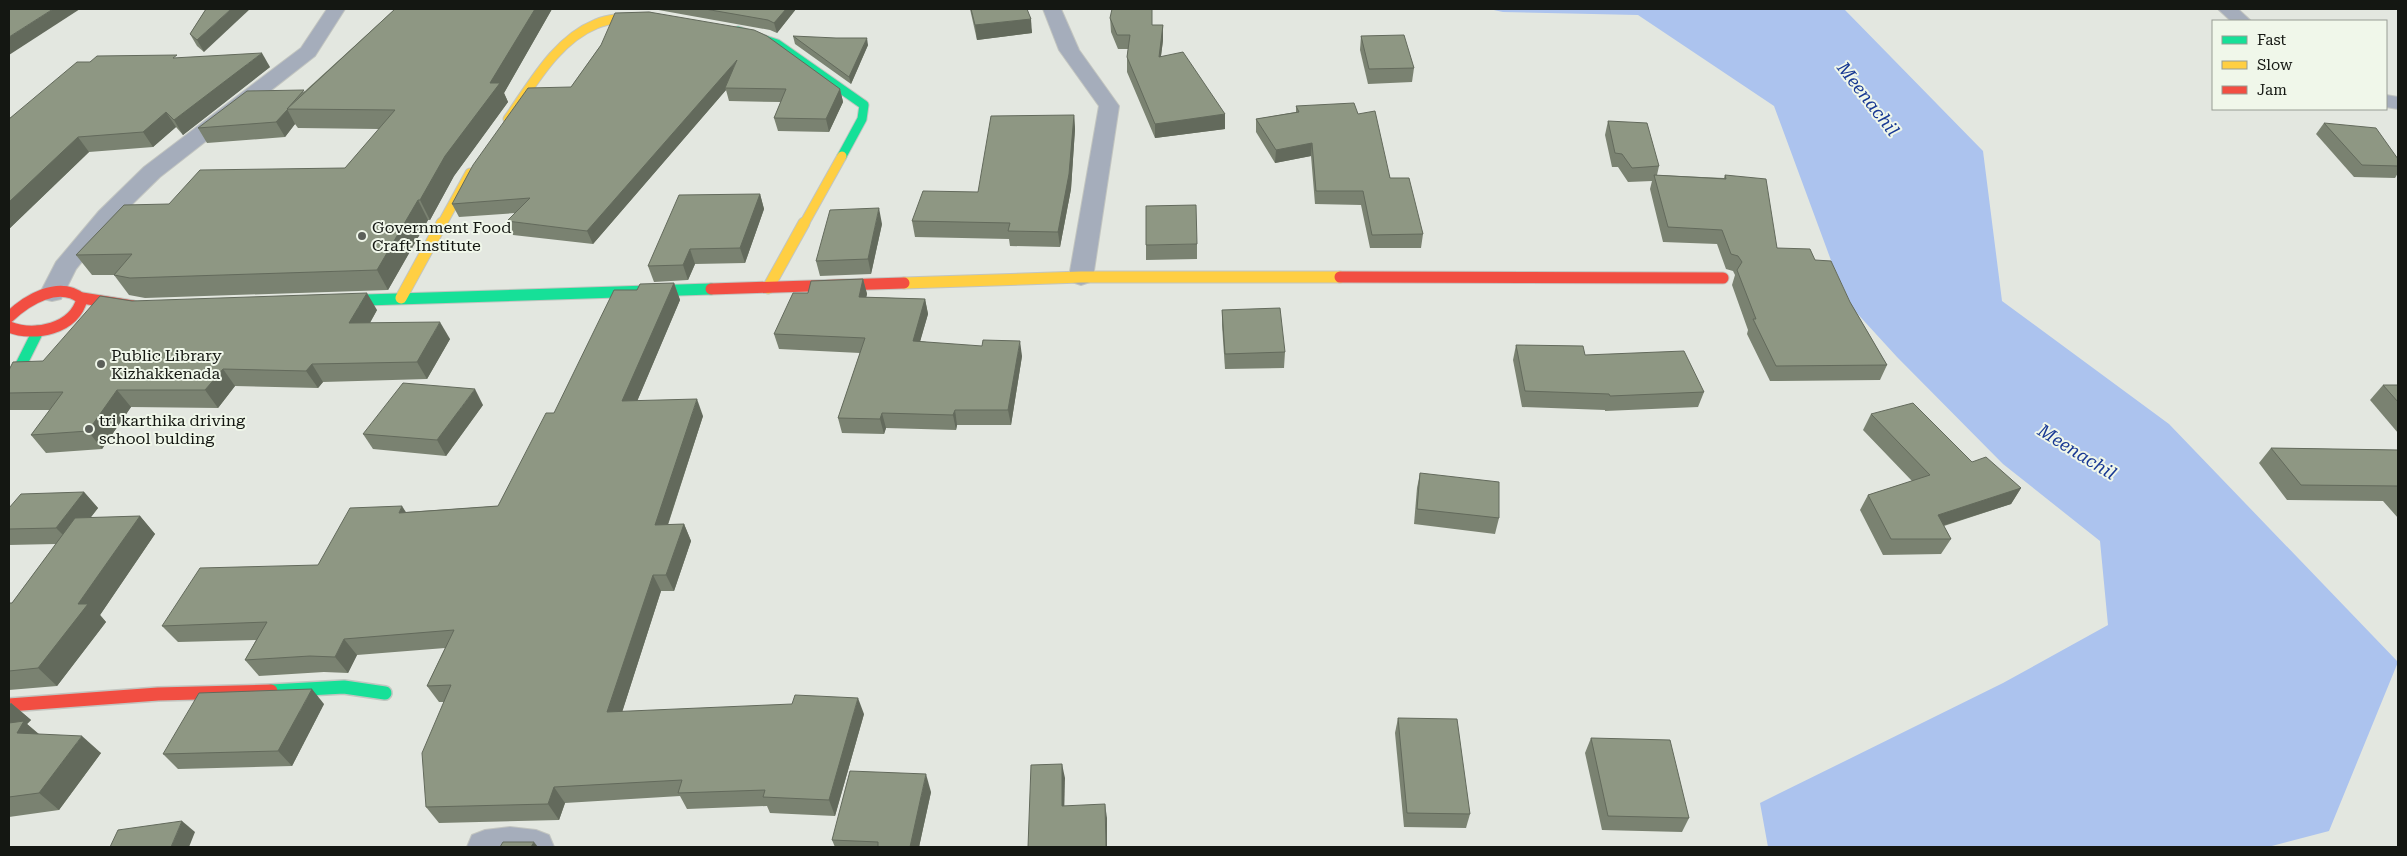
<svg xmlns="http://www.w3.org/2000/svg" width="2407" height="856" viewBox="0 0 2407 856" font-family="'Roboto Serif',serif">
<rect width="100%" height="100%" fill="#e3e7e0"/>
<!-- water -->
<polygon fill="#acc3ee" points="1489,9 1845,10 1983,151 2002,301 2169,424 2398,662 2329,831 2268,847 1768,847 1760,803 2003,683 2108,625 2100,541 2003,464 1897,357 1854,310 1832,263 1774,106 1638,15 1503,12"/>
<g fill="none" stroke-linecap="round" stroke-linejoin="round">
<!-- street casing -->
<g stroke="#c2c5c0" stroke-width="2">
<g id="street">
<polygon points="327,9 345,9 315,56 160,177 115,221 76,269 61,299 52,301 43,299 40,293 56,262 99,211 144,167 301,48"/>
<polygon points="1043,9 1061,9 1079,50 1119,106 1093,277 1090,282 1081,285 1072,282 1069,277 1099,106 1059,50"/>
<polygon points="2218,9 2238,9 2251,21 2231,21"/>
<polygon points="2386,95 2398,97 2398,109 2386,107"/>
<polygon points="510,827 536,830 549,835 554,847 467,847 472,835 485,830"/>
</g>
</g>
<!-- fast-far2 casing -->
<g stroke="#c2c5c0" stroke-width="11">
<polyline id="fast-far2" points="738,31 777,44 864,105 862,119 842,156"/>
</g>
<!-- fast-far1 casing -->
<g stroke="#c2c5c0" stroke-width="13">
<g id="fast-far1">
<polyline points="333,301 711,289"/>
<polyline points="9,389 38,331"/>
</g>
</g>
<!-- fast casing -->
<g stroke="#c2c5c0" stroke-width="16">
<polyline id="fast" points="271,691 344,687 385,693"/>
</g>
<!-- slow-far1 casing -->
<g stroke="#c2c5c0" stroke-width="11">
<g id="slow-far1">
<path d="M 508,119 C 532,85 556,40 596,24 C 612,17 632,18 649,17"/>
<polyline points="442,224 470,173"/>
<polyline points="804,224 842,156"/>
</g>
</g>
<!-- slow casing -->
<g stroke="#c2c5c0" stroke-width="13">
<g id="slow">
<polyline points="904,283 1081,277 1340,277"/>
<polyline points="768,288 804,223"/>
<polyline points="401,298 442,223"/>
</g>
</g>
<!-- jam-far1 casing -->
<g stroke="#c2c5c0" stroke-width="13">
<g id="jam-far1">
<polyline points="1340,277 1723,278"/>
<polyline points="711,289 904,283"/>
<polyline points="82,298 133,306"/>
<path d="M 9,317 C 27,300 59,280 82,299 C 74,329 35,337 9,327"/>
</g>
</g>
<!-- jam casing -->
<g stroke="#c2c5c0" stroke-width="16">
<polyline id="jam" points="9,705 158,694 271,691"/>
</g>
<!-- street -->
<use href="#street" fill="#a5adbb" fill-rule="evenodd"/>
<!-- fast-far2 -->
<use href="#fast-far2" stroke="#16e098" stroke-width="9"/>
<!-- fast-far1 -->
<use href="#fast-far1" stroke="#16e098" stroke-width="11"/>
<!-- fast -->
<use href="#fast" stroke="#16e098" stroke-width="13"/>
<!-- slow-far1 -->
<use href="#slow-far1" stroke="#ffcf43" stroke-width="9"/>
<!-- slow -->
<use href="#slow" stroke="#ffcf43" stroke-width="11"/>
<!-- jam-far1 -->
<use href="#jam-far1" stroke="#f24e42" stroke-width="11"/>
<!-- jam -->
<use href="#jam" stroke="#f24e42" stroke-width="13"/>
</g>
<!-- wall -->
<g fill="#7a8271">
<polygon points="206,9 204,52 197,46 190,34"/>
<polygon points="395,9 552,9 504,93 508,102 454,176 430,220 428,220 388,290 145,298 129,295 114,275 92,275 76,255 169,204 345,168 379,129 298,128 295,124 285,137 207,143 198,128 305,91"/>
<polygon points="626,9 796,9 777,33 770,30 653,9 627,10"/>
<polygon points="970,9 1027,9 1032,33 977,40"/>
<polygon points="1110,18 1152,25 1163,25 1163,40 1161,56 1225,114 1225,129 1155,138 1127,72 1127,57 1128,49 1118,49 1111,32"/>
<polygon points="793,36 868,45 851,84 795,44"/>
<polygon points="1361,36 1414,68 1412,82 1368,84 1360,50"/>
<polygon points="601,45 840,89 843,102 829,132 778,131 774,118 781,102 729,101 726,90 593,244 513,235 507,221 516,213 459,217 452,204 571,87"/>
<polygon points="178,58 270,67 183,135 176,127 153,147 89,152 9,229 9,119 90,62"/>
<polygon points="1296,106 1358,114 1390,178 1423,234 1421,248 1370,248 1361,205 1315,204 1311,156 1275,163 1256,132 1256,119 1296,112"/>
<polygon points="1074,115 1075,129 1071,189 1060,247 1010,246 1009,239 915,237 912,221 978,192"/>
<polygon points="1608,121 1659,166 1657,175 1724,178 1725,175 1777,248 1815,260 1850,302 1887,365 1880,380 1770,381 1747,334 1748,330 1732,285 1735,275 1733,271 1726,269 1717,244 1663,242 1650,189 1652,181 1628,182 1618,167 1612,167 1605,135"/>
<polygon points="2324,123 2398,159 2398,173 2395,178 2354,177 2316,134"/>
<polygon points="760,194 764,209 745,263 695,264 688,280 654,282 648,266"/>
<polygon points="882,224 871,274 820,276 816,261"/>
<polygon points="1197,244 1197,259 1146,260 1146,245"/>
<polygon points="863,279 867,294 866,297 925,299 928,314 920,341 1022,356 1011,425 957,425 956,430 886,428 884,434 842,433 838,418 860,353 779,349 774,334 808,293"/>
<polygon points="674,283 680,300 637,401 703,416 668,525 684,524 691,541 674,591 661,591 622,712 864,714 835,816 770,813 767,806 687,809 680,796 565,803 559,820 439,823 426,807 444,702 439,702 427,686 445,648 357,655 348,673 324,672 259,676 245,660 256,640 178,642 162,626 318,565 406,512 498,506 554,413 637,290"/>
<polygon points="132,301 377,310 370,323 450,339 427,379 323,382 318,388 235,386 218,408 131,407 102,449 46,453 31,435 50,410 9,410 9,370 43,361"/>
<polygon points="1222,310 1285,352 1284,368 1225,369 1222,325"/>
<polygon points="1516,345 1585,355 1704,392 1698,407 1605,411 1605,410 1522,407 1513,360"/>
<polygon points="2383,385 2398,385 2398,433 2370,400"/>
<polygon points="483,405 446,456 373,449 363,434"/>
<polygon points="1871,414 1972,462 2021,488 2011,504 1944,526 1951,539 1941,554 1883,555 1860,510 1868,495 1912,481 1863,430"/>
<polygon points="2271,448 2398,450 2398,518 2383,501 2287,500 2259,463"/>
<polygon points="1420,473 1499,518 1495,534 1414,524 1417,488"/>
<polygon points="84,492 98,508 90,518 140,516 155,534 100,615 106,622 57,686 9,690 9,603 12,603 56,544 9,545 9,508"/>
<polygon points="9,703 11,703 31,720 27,724 39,734 101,753 59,810 9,817"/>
<polygon points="324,704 292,766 178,769 163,754"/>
<polygon points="1398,718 1470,814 1466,828 1404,827 1395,733"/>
<polygon points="1591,738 1689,818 1682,832 1602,830 1585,753"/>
<polygon points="931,792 919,847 835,847 832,840"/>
</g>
<!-- shaded-wall -->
<g fill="#636a5c">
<polygon points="53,9 80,9 9,55 9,37"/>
<polygon points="231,9 250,9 204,52 197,40"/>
<polygon points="535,9 552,9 504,93 508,102 454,176 430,220 420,200 445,156"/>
<polygon points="786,9 796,9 777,33 774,23"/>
<polygon points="1031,19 1032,33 977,40 975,25"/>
<polygon points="1163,25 1163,40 1159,71 1159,57"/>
<polygon points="867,38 868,45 851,84 849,77"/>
<polygon points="262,53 270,67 183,135 174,120"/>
<polygon points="737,60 725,88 726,90 593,244 587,231"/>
<polygon points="840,89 843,102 829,132 826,119"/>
<polygon points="287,109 295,124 285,137 276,122"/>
<polygon points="166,112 176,127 153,147 143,132"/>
<polygon points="1225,114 1225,129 1155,138 1155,124"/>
<polygon points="1074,115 1075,129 1071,189 1060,247 1058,232"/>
<polygon points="78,137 89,152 9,229 9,202"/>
<polygon points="1312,143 1311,156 1275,163 1276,150"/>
<polygon points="760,194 764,209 745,263 740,248"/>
<polygon points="418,200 428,220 388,290 377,270"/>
<polygon points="879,208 882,224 871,274 868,259"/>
<polygon points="690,249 695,264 688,280 683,265"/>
<polygon points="863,279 867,294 863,312 859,297"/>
<polygon points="674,283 680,300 630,418 622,401"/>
<polygon points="367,293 377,310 360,340 349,323"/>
<polygon points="925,299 928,314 916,356 913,341"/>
<polygon points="440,322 450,339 427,379 417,362"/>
<polygon points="1020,341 1022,356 1011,425 1008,410"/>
<polygon points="312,364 323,382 318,388 306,371"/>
<polygon points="223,369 235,386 218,408 205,390"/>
<polygon points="475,389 483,405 446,456 437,440"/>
<polygon points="117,390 131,407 102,449 88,431"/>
<polygon points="697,399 703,416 662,542 655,525"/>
<polygon points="955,410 957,425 956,430 953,415"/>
<polygon points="882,413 886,428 884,434 880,419"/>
<polygon points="2021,488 2011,504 1929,530 1938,515"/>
<polygon points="84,492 98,508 71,543 56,528"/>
<polygon points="402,506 413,523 399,513"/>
<polygon points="140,516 155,534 100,615 106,622 57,686 38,668 78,604"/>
<polygon points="684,524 691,541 674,591 666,575"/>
<polygon points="653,575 661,591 617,728 607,712"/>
<polygon points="344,639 357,655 348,673 335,657"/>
<polygon points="312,689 324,704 292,766 278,751"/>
<polygon points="858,698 864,714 835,816 829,800"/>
<polygon points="11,703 31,720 27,724 43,738 9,738 9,706"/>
<polygon points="82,736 101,753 59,810 39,793"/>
<polygon points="1062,764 1065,778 1064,820 1062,806"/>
<polygon points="926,774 931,792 919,847 910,847"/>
<polygon points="554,787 565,803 559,820 548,804"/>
<polygon points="1105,804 1107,818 1107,847 1106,847"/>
<polygon points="182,821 195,832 189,847 171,847"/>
<polygon points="534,842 538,847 531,847"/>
</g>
<!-- building -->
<g fill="#8e9783" stroke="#636a5c">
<polygon points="9,9 53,9 9,37"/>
<polygon points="206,9 231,9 197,40 190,34"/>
<polygon points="395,9 535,9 490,83 500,83 445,156 420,200 418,200 377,270 130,278 114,275 132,254 76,255 124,205 169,204 200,170 345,168 395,110 287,109"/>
<polygon points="705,9 786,9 774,23 768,20"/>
<polygon points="971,9 1027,9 1031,19 975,25"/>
<polygon points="1112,9 1152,9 1152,25 1163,25 1159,57 1183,52 1225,114 1155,124 1127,57 1130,35 1117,35 1110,18"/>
<polygon points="649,12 754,30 767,36 840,89 826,119 774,118 786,89 725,88 737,60 587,231 507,221 530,198 452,204 473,165 528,88 571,87 601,45 615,13"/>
<polygon points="1404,35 1414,68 1369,69 1361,36"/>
<polygon points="793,36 836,38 867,38 849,77"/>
<polygon points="262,53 174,120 166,112 143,132 78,137 9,202 9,119 77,62 90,62 97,56 177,55 173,58"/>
<polygon points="304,90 287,109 288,109 276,122 198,128 247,91"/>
<polygon points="1354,103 1358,114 1375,111 1390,178 1409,178 1423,234 1372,235 1363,191 1316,191 1312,143 1276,150 1256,119 1299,112 1296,106"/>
<polygon points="1074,115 1069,174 1058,232 1008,231 1010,223 912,221 923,191 978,192 991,116"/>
<polygon points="1608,121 1647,123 1659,166 1632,168 1622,154 1615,153"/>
<polygon points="2324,123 2376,128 2398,159 2398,166 2362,165"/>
<polygon points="1654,175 1726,179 1725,175 1766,179 1777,248 1810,249 1815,260 1831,261 1850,302 1887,365 1776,366 1753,319 1756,319 1737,270 1742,262 1738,256 1731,254 1722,230 1668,227"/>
<polygon points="760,194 740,248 690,249 683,265 648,266 679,195"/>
<polygon points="1196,205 1197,244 1146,245 1146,206"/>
<polygon points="879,208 868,259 816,261 830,210"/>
<polygon points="863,279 859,297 925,299 913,341 982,346 983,340 1020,341 1008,410 955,410 953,415 882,413 880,419 838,418 865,338 774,334 793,293 808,293 811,281"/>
<polygon points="674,283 622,401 697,399 655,525 684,524 666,575 653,575 607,712 792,704 795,695 858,698 829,800 763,797 765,790 678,793 682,780 554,787 548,804 426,807 422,753 451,685 427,686 454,630 344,639 335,657 310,656 245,660 267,622 162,626 200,568 318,565 350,508 402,506 399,513 498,506 546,413 554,413 614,290 637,290 640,284"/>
<polygon points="367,293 349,323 440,322 417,362 312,364 306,371 223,369 205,390 117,390 88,431 31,435 63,392 9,393 9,370 13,362 43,361 100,296 132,301"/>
<polygon points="1280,308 1285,352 1225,354 1222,310"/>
<polygon points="1516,345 1583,346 1585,355 1684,351 1704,392 1610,396 1609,394 1525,391"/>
<polygon points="403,383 475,389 437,440 363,434"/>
<polygon points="2383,385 2398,385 2398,402"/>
<polygon points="1913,403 1972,462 1986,457 2021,488 1938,515 1951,539 1891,539 1868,495 1930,475 1871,414"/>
<polygon points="2271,448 2398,450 2398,487 2397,486 2301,485"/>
<polygon points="1420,473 1499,482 1499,518 1417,509"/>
<polygon points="84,492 56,528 9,529 9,508 21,494"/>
<polygon points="140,516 78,604 88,604 38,668 9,671 9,603 12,603 75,518"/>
<polygon points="312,689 278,751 163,754 199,693"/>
<polygon points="1398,718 1457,719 1470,814 1407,813"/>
<polygon points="24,721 17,733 82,736 39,793 9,797 9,723"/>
<polygon points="1591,738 1670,740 1689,818 1608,816"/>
<polygon points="1062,764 1062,806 1105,804 1106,847 1028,847 1031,765"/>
<polygon points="850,771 926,774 910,847 878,847 878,842 832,840"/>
<polygon points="182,821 171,847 110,847 118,830"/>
<polygon points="503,842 534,842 531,847 500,847"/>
</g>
<!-- markers -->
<g fill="#5c605a" stroke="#f0f7ea" stroke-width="2">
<circle cx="362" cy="236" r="5"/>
<circle cx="101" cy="364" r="5"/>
<circle cx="89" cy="429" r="5"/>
</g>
<g text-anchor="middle" stroke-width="4" stroke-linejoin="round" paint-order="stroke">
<!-- poi labels -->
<g font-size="16" fill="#141712" stroke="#f0f7ea" text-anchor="start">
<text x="372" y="233">Government Food<tspan x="372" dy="18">Craft Institute</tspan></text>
<text x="111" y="361">Public Library<tspan x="111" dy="18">Kizhakkenada</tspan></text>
<text x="99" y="426">tri karthika driving<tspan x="99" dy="18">school bulding</tspan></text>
</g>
<!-- water labels -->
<g font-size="18" font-style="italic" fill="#183993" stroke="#f0f7ea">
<text transform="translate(1868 99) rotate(52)" y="6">Meenachil</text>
<text transform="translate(2077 452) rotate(32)" y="6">Meenachil</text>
</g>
</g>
<!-- border -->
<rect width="2407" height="856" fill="none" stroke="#141712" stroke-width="20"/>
<!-- legend -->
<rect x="2212" y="20" width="175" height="90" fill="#f0f7ea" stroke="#989d94"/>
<rect x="2222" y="36" width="25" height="8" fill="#16e098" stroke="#989d94"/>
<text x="2257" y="45" font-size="15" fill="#141712">Fast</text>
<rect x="2222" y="61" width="25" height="8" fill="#ffcf43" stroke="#989d94"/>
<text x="2257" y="70" font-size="15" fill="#141712">Slow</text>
<rect x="2222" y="86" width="25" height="8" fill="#f24e42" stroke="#989d94"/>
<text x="2257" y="95" font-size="15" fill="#141712">Jam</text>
</svg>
